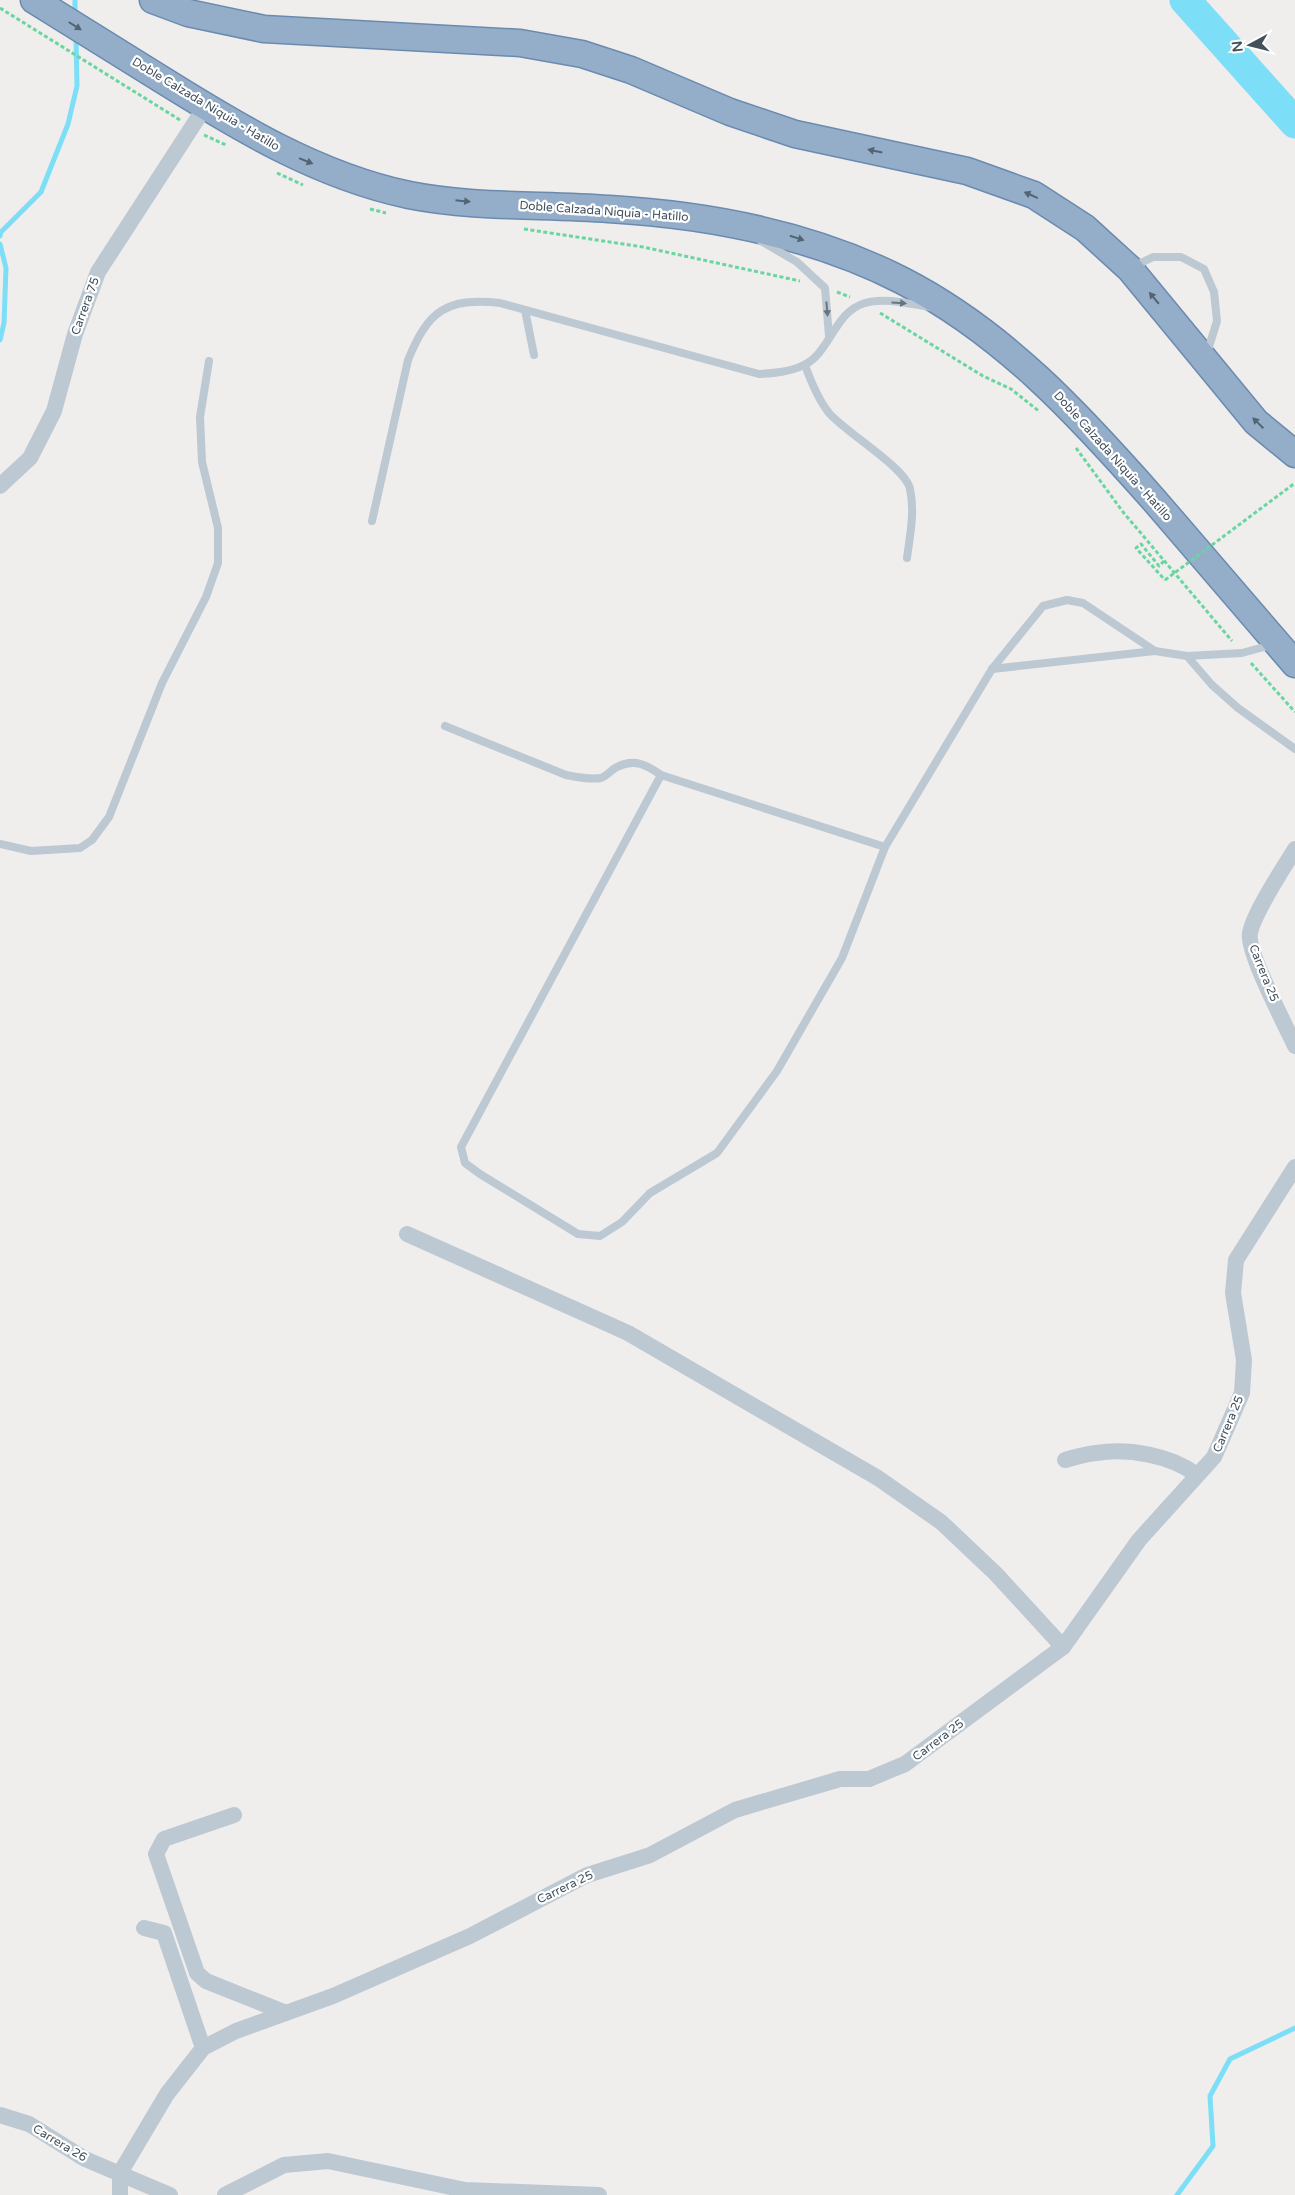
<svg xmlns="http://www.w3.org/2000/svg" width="1295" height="2195" viewBox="0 0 1295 2195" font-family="'Varela Round',sans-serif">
<rect width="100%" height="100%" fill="#f0eded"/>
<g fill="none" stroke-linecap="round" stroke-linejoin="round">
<!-- stream -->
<g stroke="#7ddef7" stroke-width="5">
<polyline points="75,0 75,16"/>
<polyline points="0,236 1,232 41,192 68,124 77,86 76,37"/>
<polyline points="0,244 6,268 4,323 0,340"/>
<polyline points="1177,2195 1213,2146 1210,2096 1230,2059 1295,2028"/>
</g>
<!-- river -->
<polyline stroke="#7ddef7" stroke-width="31" points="1185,0 1295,123"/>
<!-- trunk casing -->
<g stroke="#6a8baf" stroke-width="29">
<g id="trunk">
<path d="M 34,0 C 76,26 118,52 161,79 C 238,127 318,176 409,195 C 474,208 543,204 609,209 C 711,215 812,234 903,281 C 1004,333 1080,416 1154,500 C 1201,554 1248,609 1295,664"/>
<polyline points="153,0 188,13 264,29 520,43 582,54 631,70 730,112 795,134 967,171 1034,195 1085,228 1130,269 1256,422 1295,454"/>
</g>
</g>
<!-- path -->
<g stroke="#69d6a0" stroke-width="3" stroke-dasharray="4 2.5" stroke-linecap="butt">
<polyline points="0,8 180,120"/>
<polyline points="204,135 226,145"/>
<polyline points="277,173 303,185"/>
<polyline points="370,209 386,213"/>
<polyline points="524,229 643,247 800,281"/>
<polyline points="837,292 850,297"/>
<polyline points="880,313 983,376 1011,389 1040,412"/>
<polyline points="1076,448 1123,512 1232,641"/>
<polyline points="1164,561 1159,566 1141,544 1136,548 1165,580"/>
<polyline points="1251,663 1295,712"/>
</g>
<!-- service -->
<g stroke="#bcc8d2" stroke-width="8">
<polyline points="761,241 797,262 825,288 829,336"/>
<polyline points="1133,267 1153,257 1181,257 1204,269 1214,292 1217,321 1207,353"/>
<polyline points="525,310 534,355"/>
<path d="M 805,365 C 811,382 818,399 829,413 C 845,432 906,468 910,489 C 915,512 910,535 907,558"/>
<path d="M 372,521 L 408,360 C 428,311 446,297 500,303 L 759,374 C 775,373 790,372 804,365 C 830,353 834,312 865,303 C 884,297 910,304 930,307"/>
<polyline points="1187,656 1212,685 1238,708 1295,749"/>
<polyline points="992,669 1155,651"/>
<path d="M 445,726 L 566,775 C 577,777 590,780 601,778 C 607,776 612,769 617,767 C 634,758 647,765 661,775 L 885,847"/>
<polyline points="661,775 461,1147 465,1163 480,1174 578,1234 600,1236 622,1222 650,1193 717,1153 777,1071 842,958 885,847 992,669 1043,606 1067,600 1083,603 1155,651 1187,656 1242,653 1271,645"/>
<polyline points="0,844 31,851 80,848 92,840 109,817 162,683 206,597 218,563 218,528 202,462 200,417 209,361"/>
</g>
<!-- minor -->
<g stroke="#bcc8d2" stroke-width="16">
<polyline points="0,486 30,458 54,411 75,334 98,272 205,107"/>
<path d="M 1295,849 C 1283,869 1254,912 1250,933 C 1246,951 1286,1026 1295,1046"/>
<polyline points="407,1234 628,1333 878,1478 941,1522 996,1574 1063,1647"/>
<path d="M 1065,1460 C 1075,1457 1086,1454 1096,1453 C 1128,1448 1171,1455 1197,1475"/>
<polyline points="234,1815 164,1839 156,1854 197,1973 206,1981 286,2013"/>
<polyline points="144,1928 164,1933 203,2048"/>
<polyline points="0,2115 29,2124 85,2159 170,2195"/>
<polyline points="120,2195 120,2173 167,2094 203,2048 236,2031 333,1996 470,1936 587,1875 650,1855 735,1810 840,1779 869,1779 905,1764 1063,1647 1139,1540 1214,1457 1242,1393 1244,1360 1233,1293 1236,1260 1295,1167"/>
<polyline points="225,2195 284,2165 328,2161 465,2190 599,2195"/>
</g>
<!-- trunk -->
<use href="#trunk" stroke="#94aeca" stroke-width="26"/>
<!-- path-bridge -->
<polyline stroke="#69d6a0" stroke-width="3" stroke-dasharray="4 2.5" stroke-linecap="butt" points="1165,580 1295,483"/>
</g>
<!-- one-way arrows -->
<defs><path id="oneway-solid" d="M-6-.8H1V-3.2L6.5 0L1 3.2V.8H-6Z" transform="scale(1.25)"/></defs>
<g fill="#536473">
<use href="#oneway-solid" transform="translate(75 26) rotate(32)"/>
<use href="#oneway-solid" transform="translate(875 151) rotate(-168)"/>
<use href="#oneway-solid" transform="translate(306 161) rotate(22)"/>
<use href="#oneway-solid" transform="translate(1031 195) rotate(-156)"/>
<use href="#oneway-solid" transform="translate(463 201) rotate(6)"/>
<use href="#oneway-solid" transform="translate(797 238) rotate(18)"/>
<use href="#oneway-solid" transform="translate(1154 298) rotate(-130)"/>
<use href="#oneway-solid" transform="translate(1258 423) rotate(-136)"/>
</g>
<g fill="#677580">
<use href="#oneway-solid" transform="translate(899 303) rotate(4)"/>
<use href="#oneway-solid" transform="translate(827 309) rotate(85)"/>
</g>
<g text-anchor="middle" stroke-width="4.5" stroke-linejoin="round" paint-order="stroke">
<!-- street labels -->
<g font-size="12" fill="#43515d" stroke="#fff">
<text transform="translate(206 104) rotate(31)" y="4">Doble Calzada Niquia - Hatillo</text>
<text transform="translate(604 211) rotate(4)" y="4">Doble Calzada Niquia - Hatillo</text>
<text transform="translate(85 306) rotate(-70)" y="4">Carrera 75</text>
<text transform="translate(1113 456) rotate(48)" y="4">Doble Calzada Niquia - Hatillo</text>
<text transform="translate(1264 973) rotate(68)" y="4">Carrera 25</text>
<text transform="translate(1228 1424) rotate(-67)" y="4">Carrera 25</text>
<text transform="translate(938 1740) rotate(-37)" y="4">Carrera 25</text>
<text transform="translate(565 1887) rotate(-26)" y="4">Carrera 25</text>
<text transform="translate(60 2143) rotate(31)" y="4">Carrera 26</text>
</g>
</g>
<!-- north arrow -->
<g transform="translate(1250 45) rotate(263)" stroke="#ffffff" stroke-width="4" paint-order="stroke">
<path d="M0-4L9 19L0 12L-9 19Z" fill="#43515d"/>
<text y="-8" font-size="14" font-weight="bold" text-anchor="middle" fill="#43515d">N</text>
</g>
</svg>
